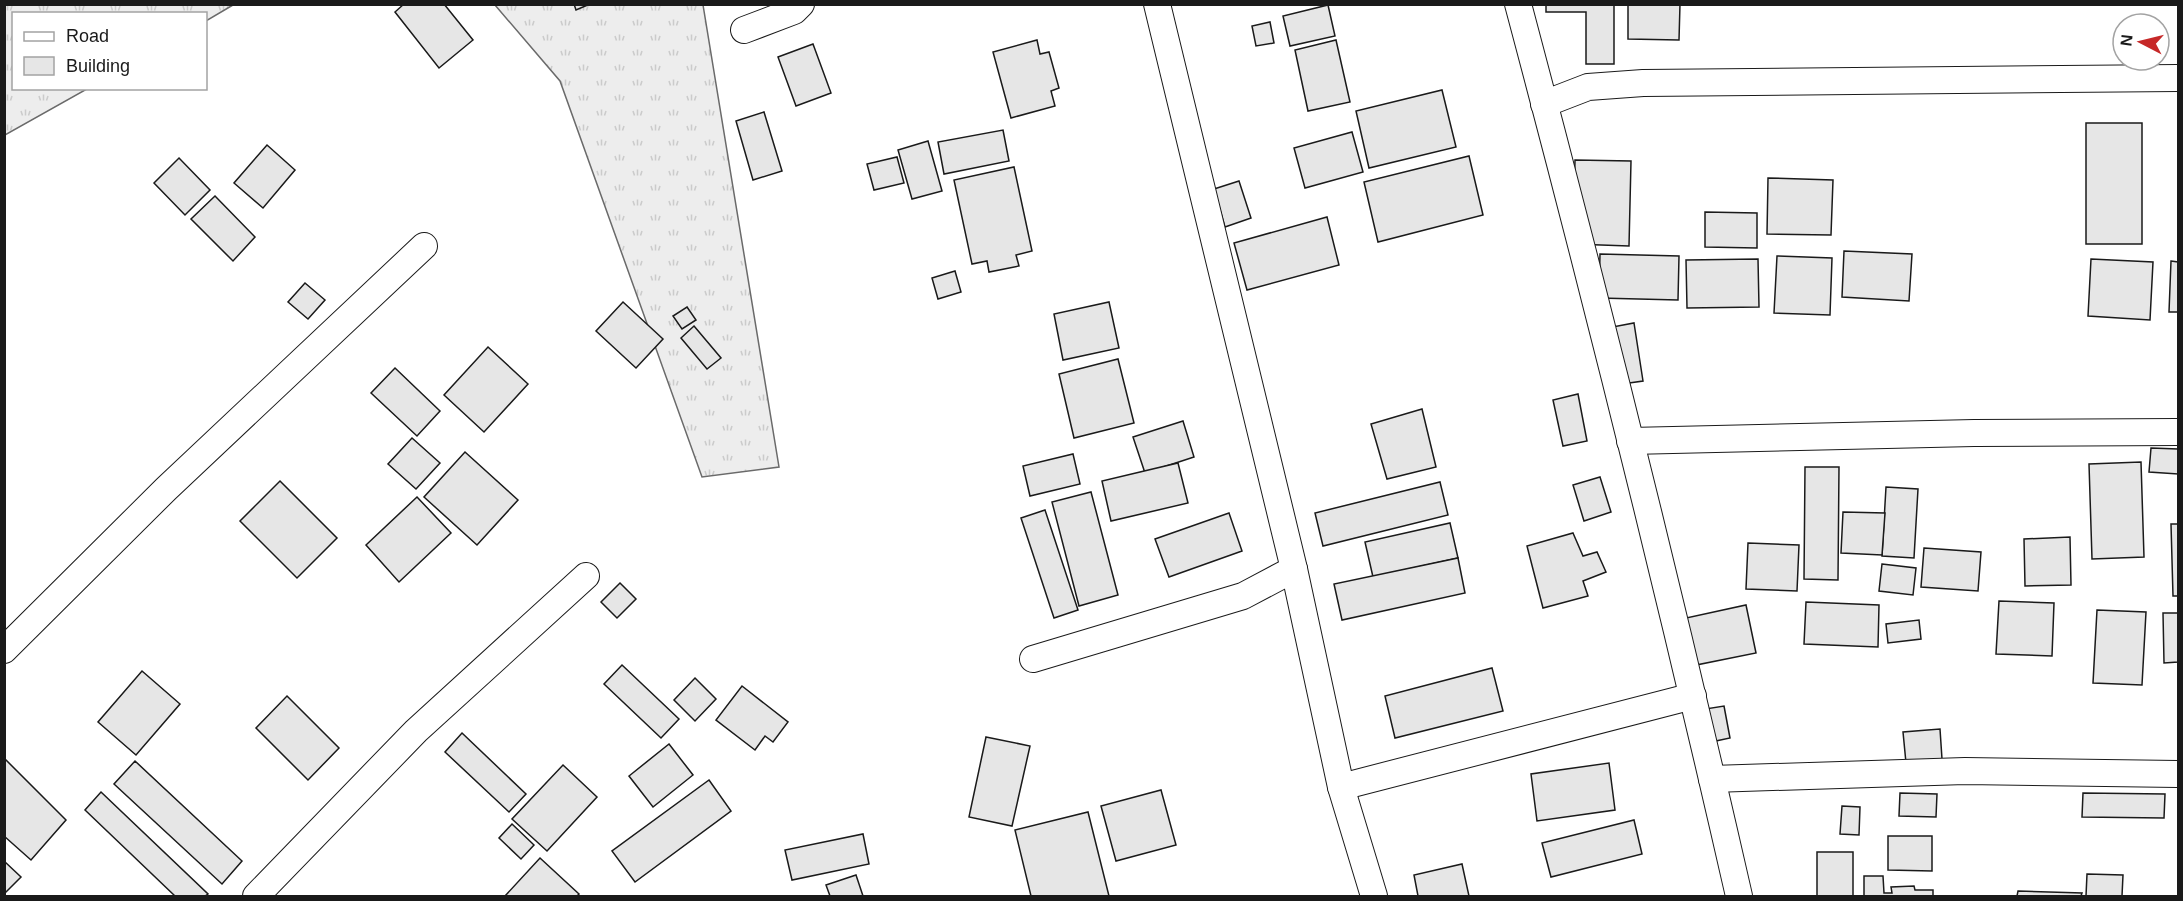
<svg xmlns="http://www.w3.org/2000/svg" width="2183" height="901" viewBox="0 0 2183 901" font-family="Arial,sans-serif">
<defs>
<pattern id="grass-tufts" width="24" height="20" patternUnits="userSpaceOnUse" patternTransform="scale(1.5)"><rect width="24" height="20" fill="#ededed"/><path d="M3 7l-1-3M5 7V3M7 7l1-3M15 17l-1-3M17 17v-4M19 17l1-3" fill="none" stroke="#cbcbcb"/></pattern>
</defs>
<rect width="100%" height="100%" fill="#fff"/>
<!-- grass -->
<g fill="url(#grass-tufts)" stroke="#6a6a6a" stroke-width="1.5">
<polygon points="5,4 233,4 233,5 206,21 206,14 14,14 14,88 87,89 5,135"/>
<polygon points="495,5 703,5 779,467 702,477 560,81"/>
</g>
<!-- building -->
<g fill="#e6e6e6" stroke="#1a1a1a" stroke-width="1.5">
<polygon points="404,4 444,4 473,40 439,68 395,12"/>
<polygon points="574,4 590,4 576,10"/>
<polygon points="1546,4 1614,4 1614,64 1586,64 1586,12 1546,12"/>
<polygon points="1628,4 1680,4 1679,40 1628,39"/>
<polygon points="1328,5 1335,36 1290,46 1283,16"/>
<polygon points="1270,22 1274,43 1256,46 1252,26"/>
<polygon points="1037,40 1040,54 1049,52 1059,88 1051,91 1055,106 1011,118 993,52"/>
<polygon points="1336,40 1350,102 1308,111 1295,50"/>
<polygon points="813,44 831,93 796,106 778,57"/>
<polygon points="1442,90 1456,147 1369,168 1356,111"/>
<polygon points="764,112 782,171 753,180 736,121"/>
<rect x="2086" y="123" width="56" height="121"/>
<polygon points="1003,130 1009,161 944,174 938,142"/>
<polygon points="1352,132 1363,172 1305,188 1294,148"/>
<polygon points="928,141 942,191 912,199 898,150"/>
<polygon points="267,145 295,170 263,208 234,183"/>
<polygon points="1469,156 1483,215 1378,242 1364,182"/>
<polygon points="897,157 904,183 874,190 867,164"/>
<polygon points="179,158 210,190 185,215 154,183"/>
<polygon points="1575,160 1631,161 1629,246 1573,244"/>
<polygon points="1014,167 1032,251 1016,255 1019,266 989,272 987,261 972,264 954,180"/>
<polygon points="1768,178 1833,180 1831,235 1767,234"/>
<polygon points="1239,181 1251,218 1225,227 1214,189"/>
<polygon points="215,196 255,237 233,261 191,219"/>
<polygon points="1705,212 1757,213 1757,248 1705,247"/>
<polygon points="1327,217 1339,265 1247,290 1234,243"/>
<polygon points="1844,251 1912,254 1909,301 1842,297"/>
<polygon points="1600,254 1679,256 1678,300 1599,298"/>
<polygon points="1777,256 1832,258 1830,315 1774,313"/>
<polygon points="1758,259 1759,307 1687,308 1686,260"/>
<polygon points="2091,259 2153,262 2150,320 2088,316"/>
<polygon points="2171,261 2178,262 2178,312 2169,312"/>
<polygon points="955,271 961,292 938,299 932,278"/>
<polygon points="305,283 325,300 308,319 288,302"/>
<polygon points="623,302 663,339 636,368 596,331"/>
<polygon points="1109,302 1119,348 1063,360 1054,314"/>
<polygon points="687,307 696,320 682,329 673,316"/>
<polygon points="1634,323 1643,381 1615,385 1607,328"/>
<polygon points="694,326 721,358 707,369 681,338"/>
<polygon points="488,347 528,384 484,432 444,395"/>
<polygon points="1118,359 1134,423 1074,438 1059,374"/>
<polygon points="395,368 440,411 417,436 371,393"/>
<polygon points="1578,394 1587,441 1563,446 1553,400"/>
<polygon points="1422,409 1436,467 1387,479 1371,424"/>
<polygon points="1183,421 1194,457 1145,473 1133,437"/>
<polygon points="412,438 440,463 416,489 388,464"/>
<polygon points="2151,448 2178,449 2178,474 2149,472"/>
<polygon points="465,452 518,500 477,545 424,497"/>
<polygon points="1073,454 1080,484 1030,496 1023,466"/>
<polygon points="2141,462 2144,557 2092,559 2089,464"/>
<polygon points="1178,463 1188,503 1111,521 1102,481"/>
<polygon points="1805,467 1839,467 1838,580 1804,579"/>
<polygon points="1600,477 1611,512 1584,521 1573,485"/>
<polygon points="280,481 337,538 297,578 240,521"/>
<polygon points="1440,482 1448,515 1323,546 1315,513"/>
<polygon points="1886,487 1918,489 1914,558 1882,556"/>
<polygon points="1091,492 1118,595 1079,606 1052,502"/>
<polygon points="417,497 451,533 399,582 366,545"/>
<polygon points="1045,510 1078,610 1054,618 1021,518"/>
<polygon points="1843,512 1885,513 1882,555 1841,553"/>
<polygon points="1229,513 1242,551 1169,577 1155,539"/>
<polygon points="1450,523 1458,558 1373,577 1365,542"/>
<polygon points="2171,524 2178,524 2178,596 2173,596"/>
<polygon points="1573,533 1583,556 1597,552 1606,572 1583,581 1588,596 1543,608 1527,546"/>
<polygon points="2070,537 2071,585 2025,586 2024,539"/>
<polygon points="1748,543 1799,545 1797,591 1746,589"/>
<polygon points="1924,548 1981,552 1978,591 1921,587"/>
<polygon points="1458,558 1465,593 1342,620 1334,584"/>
<polygon points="1882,564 1916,568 1913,595 1879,591"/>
<polygon points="620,583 636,599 617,618 601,602"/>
<polygon points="1999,601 2054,603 2052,656 1996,654"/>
<polygon points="1806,602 1879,605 1878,647 1804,644"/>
<polygon points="1746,605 1756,653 1696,665 1686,618"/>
<polygon points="2097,610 2146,612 2142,685 2093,683"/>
<polygon points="2163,613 2178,613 2178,662 2164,663"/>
<polygon points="1919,620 1921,639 1888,643 1886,624"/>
<polygon points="622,665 679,719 661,738 604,684"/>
<polygon points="1492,668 1503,711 1395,738 1385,696"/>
<polygon points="142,671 180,704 136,755 98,722"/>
<polygon points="695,678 716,699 695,721 674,700"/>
<polygon points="742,686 788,722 773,742 765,736 755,750 716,720"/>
<polygon points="287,696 339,748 308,780 256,728"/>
<polygon points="1724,706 1730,738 1711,742 1705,709"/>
<polygon points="1940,729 1942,759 1906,763 1903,732"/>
<polygon points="462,733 526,794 509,812 445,752"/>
<polygon points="986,737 1030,746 1012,826 969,817"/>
<polygon points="669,744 693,775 653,807 629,776"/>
<polygon points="4,758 66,820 31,860 4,836"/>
<polygon points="135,761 242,861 222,884 114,784"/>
<polygon points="1609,763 1615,810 1537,821 1531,774"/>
<polygon points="563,765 597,797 547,851 512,819"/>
<polygon points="709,780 731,811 635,882 612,851"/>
<polygon points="1161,790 1176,845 1116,861 1101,806"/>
<polygon points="101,792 208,894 205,896 175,896 85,810"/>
<polygon points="1900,793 1937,794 1936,817 1899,816"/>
<polygon points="2083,793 2165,794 2164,818 2082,817"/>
<polygon points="1842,806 1860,807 1859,835 1840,834"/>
<polygon points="1088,812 1109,896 1031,896 1015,830"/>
<polygon points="1634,820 1642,854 1551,877 1542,843"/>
<polygon points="512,824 534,845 521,859 499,838"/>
<polygon points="863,834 869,864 792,880 785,850"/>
<polygon points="1888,836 1932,836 1932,871 1888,870"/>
<rect x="1817" y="852" width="36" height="44"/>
<polygon points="540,858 579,894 577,896 505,896"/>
<polygon points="4,861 21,877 4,894"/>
<polygon points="1462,864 1469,896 1418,896 1414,875"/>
<polygon points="2087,874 2123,875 2122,896 2086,896"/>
<polygon points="856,875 863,896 830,896 826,885"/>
<polygon points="1864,876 1883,876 1884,893 1892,893 1891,887 1914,886 1915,890 1933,890 1933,896 1864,896"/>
<polygon points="2018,891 2082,893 2081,896 2017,896"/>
</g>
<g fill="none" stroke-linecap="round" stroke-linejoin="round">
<!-- minor casing -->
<g stroke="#1a1a1a" stroke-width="28">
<g id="minor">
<polyline points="1157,4 1294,569 1341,787 1374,896"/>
<path d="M 1518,4 C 1597,300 1671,598 1739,896"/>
<polyline points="744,30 794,11 801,4"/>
<polyline points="1544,104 1588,87 1643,83 2178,78"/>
<polyline points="1630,441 1974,433 2178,432"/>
<polyline points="4,650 166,489 424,246"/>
<polyline points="1033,659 1243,596 1294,569"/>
<polyline points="1712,779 1965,771 2178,774"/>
<polyline points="1341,787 1693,696"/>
<polyline points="256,896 416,731 586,576"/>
</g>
</g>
<!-- minor -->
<use href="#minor" stroke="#fff" stroke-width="26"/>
</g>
<!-- border -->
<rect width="2183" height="901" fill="none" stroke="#1a1a1a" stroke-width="12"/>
<!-- legend -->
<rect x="12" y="12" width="195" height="78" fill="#ffffff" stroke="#a3a3a3" stroke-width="1.5"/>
<rect x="24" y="32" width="30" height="9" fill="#ffffff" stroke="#a3a3a3" stroke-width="1.5"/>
<text x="66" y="42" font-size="18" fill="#1a1a1a">Road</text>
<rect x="24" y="57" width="30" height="18" fill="#e6e6e6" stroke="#a3a3a3" stroke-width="1.5"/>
<text x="66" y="72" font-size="18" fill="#1a1a1a">Building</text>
<!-- north arrow -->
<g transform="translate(2141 42) rotate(277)"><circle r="28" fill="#ffffff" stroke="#a3a3a3" stroke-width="1.5"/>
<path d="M0-4.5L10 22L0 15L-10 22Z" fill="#c62828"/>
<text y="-9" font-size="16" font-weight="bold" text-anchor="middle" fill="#1a1a1a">N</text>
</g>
</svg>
